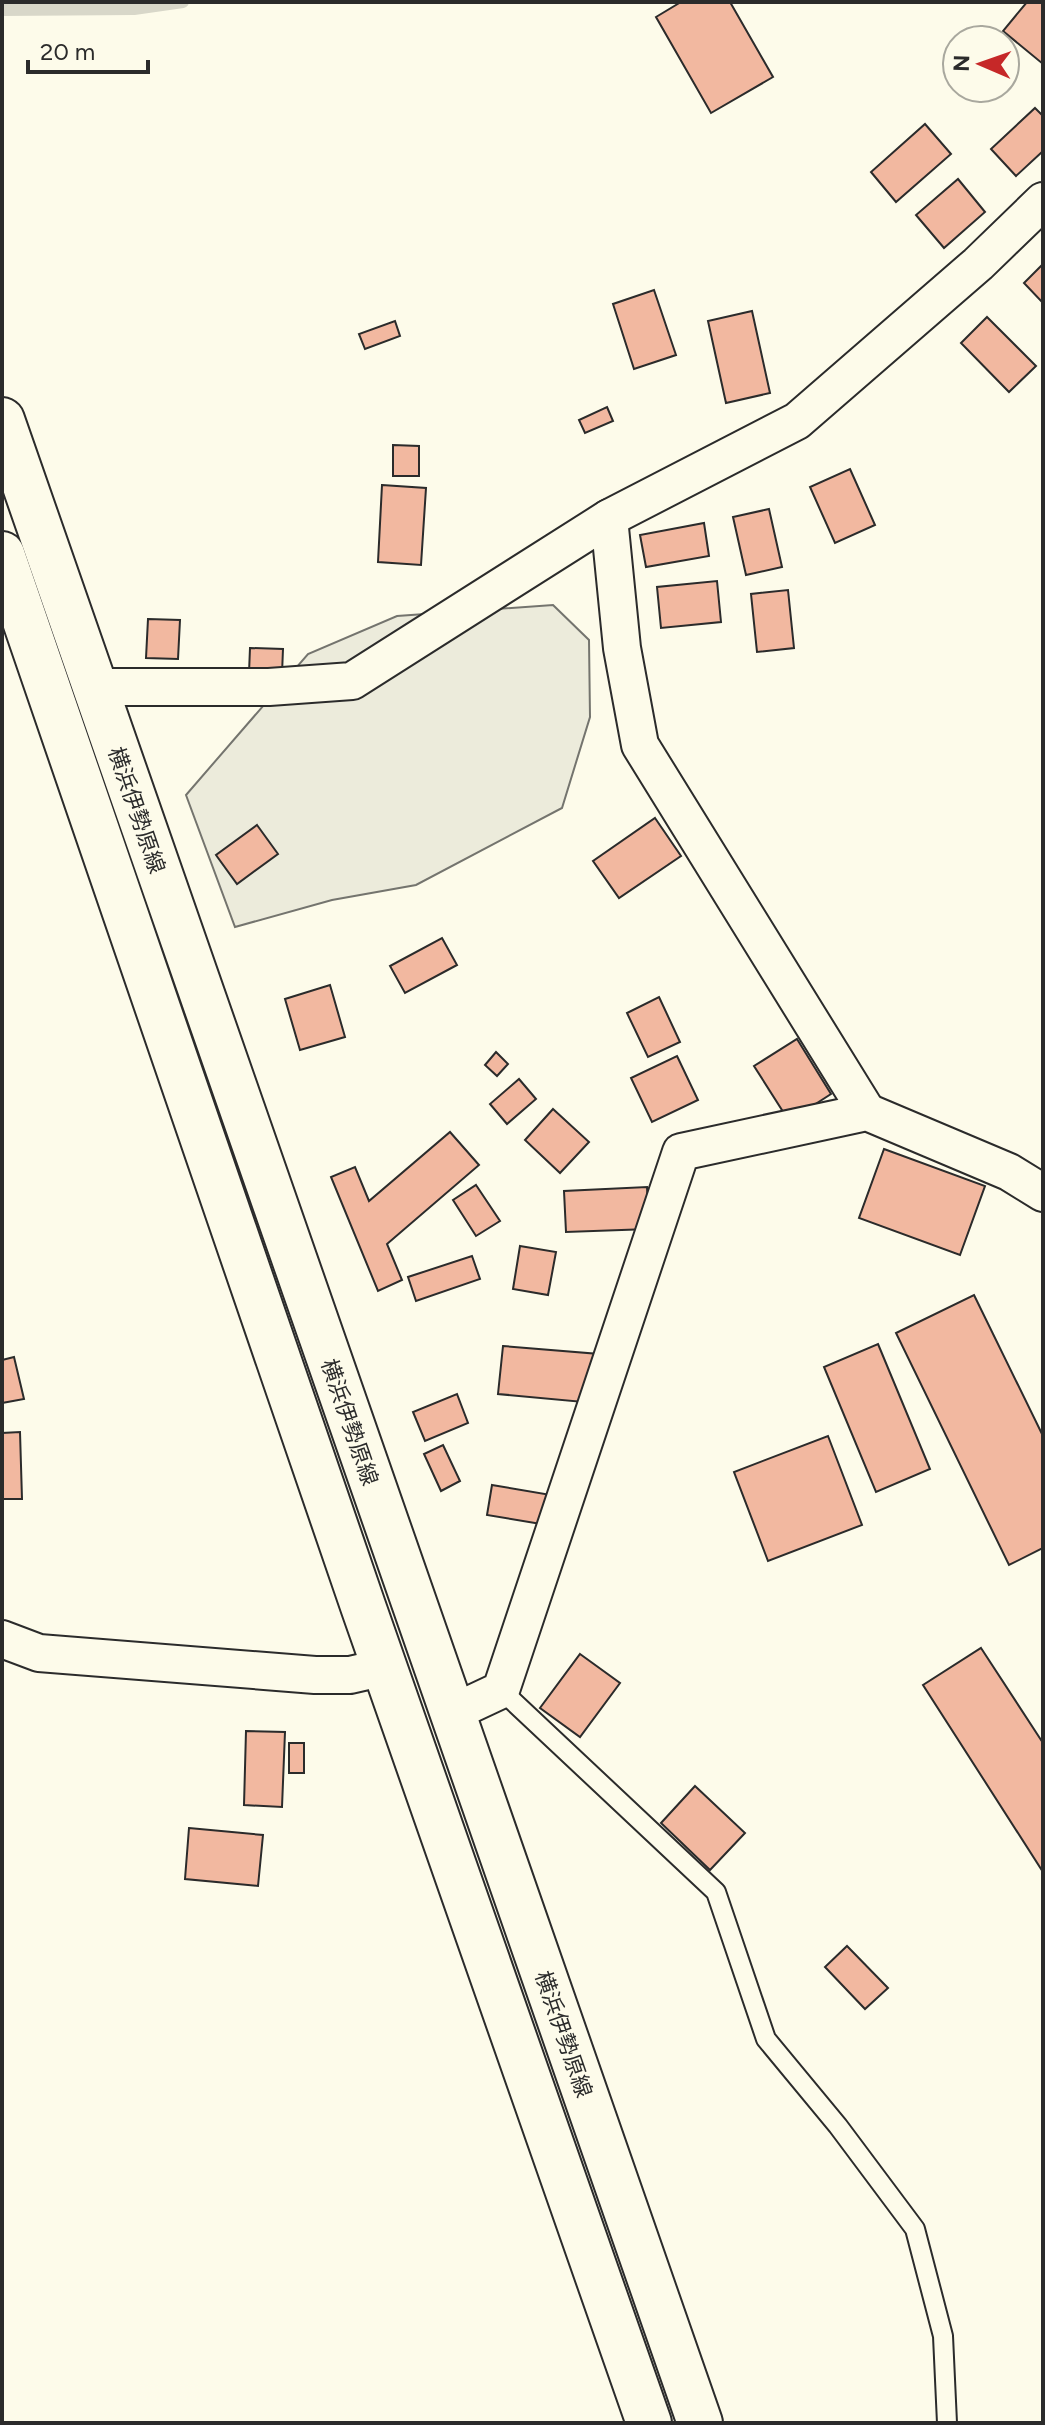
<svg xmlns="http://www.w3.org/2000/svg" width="1045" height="2425" viewBox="0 0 1045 2425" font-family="Figtree,'Noto Sans JP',sans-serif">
<rect width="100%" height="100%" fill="#fdfbea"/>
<!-- green -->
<polygon fill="#ecebdb" stroke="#74746e" stroke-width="2" points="553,605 589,640 590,717 562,808 416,885 332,900 235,927 186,795 308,654 397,616"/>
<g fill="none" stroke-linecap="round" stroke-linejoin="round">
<!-- stream -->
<polyline stroke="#d8d7c9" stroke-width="12" points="2,10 134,9 183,2"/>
</g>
<!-- building -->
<g fill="#f2b8a0" stroke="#2b2b2b" stroke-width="2">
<polygon points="681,2 730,2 773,77 711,113 656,17"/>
<polygon points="1027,2 1043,2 1043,64 1003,31"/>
<polygon points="1035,108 1043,116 1043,151 1016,176 991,149"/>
<polygon points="925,124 951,154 896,202 871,172"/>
<polygon points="958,179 985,212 944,248 916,215"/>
<polygon points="1043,264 1043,303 1024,283"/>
<polygon points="654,290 676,355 634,369 613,304"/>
<polygon points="752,311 770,393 726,403 708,321"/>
<polygon points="987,317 1036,366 1009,392 961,343"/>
<polygon points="395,321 400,336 365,349 359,334"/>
<polygon points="607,407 613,421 585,433 579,420"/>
<polygon points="393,445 419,446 419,476 393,476"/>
<polygon points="850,469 875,525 835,543 810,487"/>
<polygon points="382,485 426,488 421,565 378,562"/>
<polygon points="769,509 782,567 746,575 733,517"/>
<polygon points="704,523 709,556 646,567 640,535"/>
<polygon points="717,581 721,622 661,628 657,587"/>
<polygon points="788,590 794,648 757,652 751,594"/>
<polygon points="148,619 180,620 178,659 146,658"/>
<polygon points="250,648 283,649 282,674 249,673"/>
<polygon points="655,818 681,856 619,898 593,861"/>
<polygon points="257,825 278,854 237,884 216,855"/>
<polygon points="442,938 457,965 405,993 390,966"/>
<polygon points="330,985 345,1037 300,1050 285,999"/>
<polygon points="659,997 680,1042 648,1057 627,1013"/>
<polygon points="797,1039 831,1094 789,1121 754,1066"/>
<polygon points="496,1052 508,1064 497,1076 485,1065"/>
<polygon points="677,1056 698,1100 652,1122 631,1078"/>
<polygon points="519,1079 536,1099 507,1124 490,1104"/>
<polygon points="553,1109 589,1142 560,1173 525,1140"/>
<polygon points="450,1132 479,1165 387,1244 402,1280 378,1291 331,1177 355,1167 369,1201"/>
<polygon points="884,1149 985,1186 960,1255 859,1218"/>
<polygon points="476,1185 500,1221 476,1236 453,1200"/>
<polygon points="647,1187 649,1229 566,1232 564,1191"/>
<polygon points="520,1246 556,1252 548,1295 513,1289"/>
<polygon points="472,1256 480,1279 416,1301 408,1277"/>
<polygon points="974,1295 1043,1436 1043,1548 1009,1565 896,1333"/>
<polygon points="878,1344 930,1469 876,1492 824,1367"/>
<polygon points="503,1346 599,1354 594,1403 498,1394"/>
<polygon points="14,1357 24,1399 2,1403 2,1360"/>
<polygon points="457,1394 468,1423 425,1441 413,1412"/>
<polygon points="20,1432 22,1499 2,1499 2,1433"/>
<polygon points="828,1436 862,1525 768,1561 734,1472"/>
<polygon points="443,1445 460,1481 441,1491 424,1454"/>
<polygon points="492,1485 551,1495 547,1525 487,1515"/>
<polygon points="981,1648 1043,1743 1043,1872 923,1685"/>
<polygon points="580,1654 620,1683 580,1737 540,1708"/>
<polygon points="246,1731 285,1732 282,1807 244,1805"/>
<rect x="289" y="1743" width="15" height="30"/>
<polygon points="695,1786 745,1833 710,1870 661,1823"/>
<polygon points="189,1828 263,1835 258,1886 185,1879"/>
<polygon points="847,1946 888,1988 865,2009 825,1967"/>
</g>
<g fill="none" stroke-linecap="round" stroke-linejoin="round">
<!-- lane casing -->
<g stroke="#2b2b2b" stroke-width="22">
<polyline id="lane" points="501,1690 716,1892 766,2039 838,2126 915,2229 943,2336 947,2423"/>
</g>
<!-- street casing -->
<g stroke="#2b2b2b" stroke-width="40">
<g id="street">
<polyline points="609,518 622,648 640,745 867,1112"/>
<polyline points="94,687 269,687 352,681 609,518 797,421 978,264 1043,201"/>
<polyline points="2,1639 39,1653 315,1675 350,1675 385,1667"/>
<polyline points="452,1713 501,1690 681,1152 867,1112 1009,1172 1043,1193"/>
</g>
</g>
<!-- primary casing -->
<g stroke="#2b2b2b" stroke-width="48">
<g id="primary">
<polyline points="2,420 700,2423"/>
<polyline points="2,554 363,1606 649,2423"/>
</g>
</g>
<!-- lane -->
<use href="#lane" stroke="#fdfbea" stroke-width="18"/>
<!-- street -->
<use href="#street" stroke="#fdfbea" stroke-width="36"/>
<!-- primary -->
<use href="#primary" stroke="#fdfbea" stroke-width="44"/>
</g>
<g text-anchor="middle" stroke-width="6" stroke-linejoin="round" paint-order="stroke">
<!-- street labels -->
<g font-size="22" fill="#2b2b2b" stroke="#fdfbea">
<text transform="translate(137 810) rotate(71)" y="8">横浜伊勢原線</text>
<text transform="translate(350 1422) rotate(71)" y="8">横浜伊勢原線</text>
<text transform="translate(564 2034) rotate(71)" y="8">横浜伊勢原線</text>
</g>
</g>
<!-- border -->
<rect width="1045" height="2425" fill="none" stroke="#2b2b2b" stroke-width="8"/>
<!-- north arrow -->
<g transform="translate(981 64) rotate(272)"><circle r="38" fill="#fdfbea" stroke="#a9a89e" stroke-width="2"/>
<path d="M0-6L14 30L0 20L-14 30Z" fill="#c62828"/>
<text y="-12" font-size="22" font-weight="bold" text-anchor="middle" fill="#2b2b2b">N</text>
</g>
<!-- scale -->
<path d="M28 60v12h120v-12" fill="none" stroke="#2b2b2b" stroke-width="4"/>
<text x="40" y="60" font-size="24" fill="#2b2b2b" stroke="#fdfbea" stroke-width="6" paint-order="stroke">20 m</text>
</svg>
